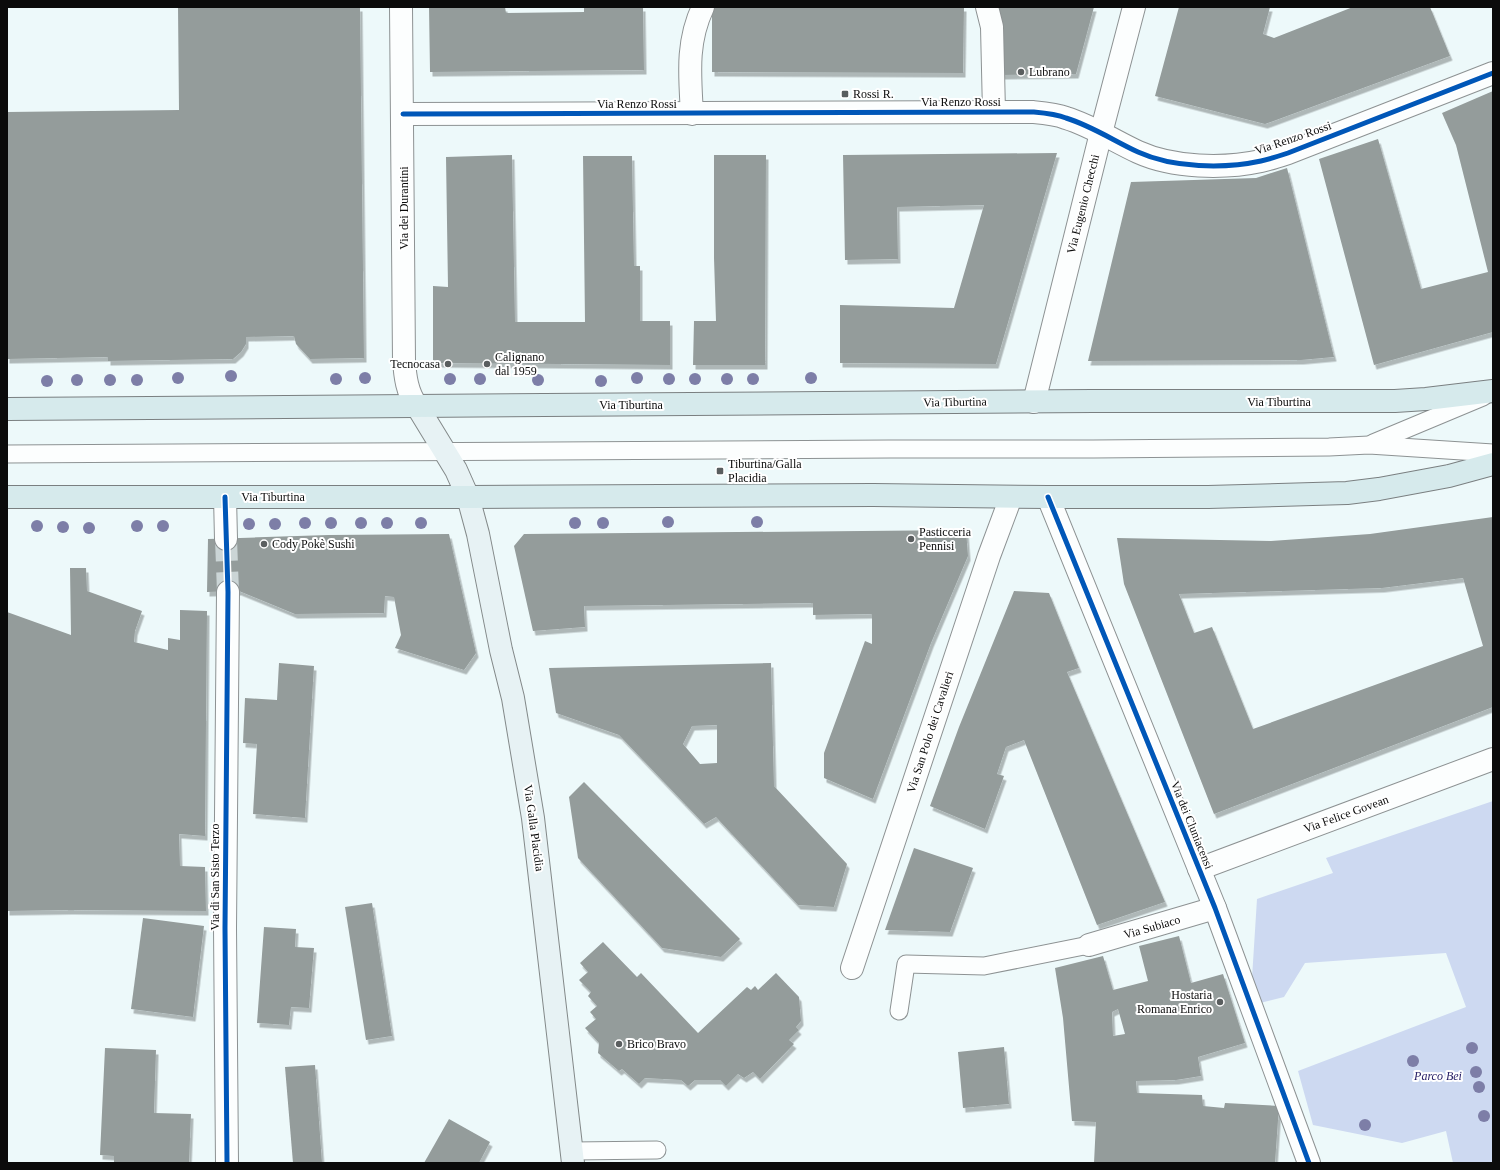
<svg xmlns="http://www.w3.org/2000/svg" width="1500" height="1170" viewBox="0 0 1500 1170" font-family="Georgia,serif">
<defs>
<filter id="shadow"><feDropShadow dx="2.5" dy="4.5" stdDeviation="0" flood-color="#0004"/></filter>
</defs>
<rect width="100%" height="100%" fill="#edf9fa"/>
<!-- green -->
<polygon fill="#cdd9f1" points="1493,801 1493,1163 1453,1163 1446,1131 1402,1143 1313,1125 1298,1071 1466,1007 1446,953 1305,963 1284,997 1260,1003 1252,978 1257,899 1333,873 1326,858"/>
<!-- building -->
<g fill="#949c9b" fill-rule="evenodd" filter="url(#shadow)">
<polygon points="178,7 360,7 364,358 310,359 296,344 294,336 246,337 246,344 241,352 233,359 108,361 108,357 7,359 7,112 179,110"/>
<polygon points="429,7 505,7 506,13 584,12 584,7 643,7 644,70 430,72"/>
<polygon points="712,7 964,7 963,73 712,72"/>
<polygon points="999,7 1094,7 1076,74 1001,75"/>
<polygon points="1179,7 1270,7 1263,34 1274,38 1353,7 1430,7 1450,56 1265,124 1155,96"/>
<polygon points="1493,91 1493,332 1374,365 1319,159 1378,139 1421,289 1488,272 1456,145 1442,113"/>
<polygon points="1057,153 996,364 840,363 840,305 954,308 984,205 897,207 898,259 845,260 843,155"/>
<polygon points="512,155 515,322 585,322 583,156 632,156 634,266 640,266 640,321 670,321 670,365 433,363 433,286 448,287 446,157"/>
<polygon points="714,155 766,155 765,365 693,365 694,321 716,321 714,258"/>
<polygon points="1287,168 1334,357 1301,360 1088,361 1131,182 1256,178"/>
<path d="M 1493,517 L 1493,707 L 1214,814 L 1124,584 L 1117,538 L 1271,541 L 1370,534 ZM 1463,578 L 1483,646 L 1253,729 L 1212,627 L 1194,633 L 1179,594 L 1382,588 Z"/>
<polygon points="966,530 968,556 931,643 873,799 824,778 824,753 865,641 872,644 872,614 813,615 813,603 584,606 585,627 533,631 514,546 524,534"/>
<polygon points="449,534 476,653 464,670 395,648 401,635 394,597 385,596 384,613 295,614 239,591 207,592 208,539 329,535"/>
<polygon points="70,568 86,568 87,591 142,611 135,631 134,642 168,650 168,638 180,640 180,610 207,611 205,836 179,834 180,866 205,867 206,911 70,910 7,911 7,612 71,635"/>
<polygon points="1014,591 1049,593 1079,668 1067,672 1165,902 1097,925 1024,740 1006,747 997,774 1004,776 985,829 930,806 959,727"/>
<polygon points="279,663 314,666 305,818 253,814 257,744 243,743 245,698 277,700"/>
<path d="M 771,663 L 774,786 L 847,864 L 834,907 L 798,905 L 716,817 L 704,824 L 619,735 L 556,713 L 549,668 ZM 717,725 L 717,763 L 700,764 L 683,744 L 692,726 Z"/>
<polygon points="584,782 740,939 721,957 662,948 578,858 569,797"/>
<polygon points="914,848 973,868 950,932 885,930"/>
<polygon points="372,903 392,1036 366,1040 345,907"/>
<polygon points="143,918 204,926 193,1017 131,1009"/>
<polygon points="264,927 296,929 295,947 314,948 309,1008 291,1007 289,1025 257,1023"/>
<path d="M 1179,936 L 1191,983 L 1223,974 L 1245,1043 L 1198,1057 L 1201,1076 L 1176,1080 L 1136,1081 L 1137,1093 L 1202,1095 L 1203,1106 L 1224,1108 L 1225,1103 L 1279,1106 L 1275,1163 L 1094,1163 L 1096,1122 L 1072,1121 L 1063,1018 L 1055,968 L 1103,956 L 1113,990 L 1148,981 L 1139,946 ZM 1118,1009 L 1125,1034 L 1113,1036 L 1112,1012 Z"/>
<polygon points="603,942 637,977 641,973 698,1033 747,987 751,990 755,986 758,990 776,973 799,997 801,1021 796,1027 799,1030 789,1040 794,1044 760,1079 753,1072 744,1078 738,1074 726,1086 720,1080 695,1080 688,1086 681,1080 645,1078 639,1084 622,1069 619,1071 598,1053 599,1043 585,1028 596,1019 590,1012 597,1006 588,996 591,992 579,980 588,972 580,963"/>
<polygon points="1004,1047 1009,1104 963,1108 958,1052"/>
<polygon points="105,1048 156,1050 154,1113 191,1114 189,1163 114,1163 114,1156 100,1155"/>
<polygon points="315,1065 322,1163 293,1163 285,1067"/>
<polygon points="449,1119 490,1142 479,1163 424,1163"/>
</g>
<g fill="none" stroke-linecap="round" stroke-linejoin="round">
<!-- minor-tunnel -->
<polyline stroke="#cbd5d6" stroke-width="22" stroke-dasharray="22 11" stroke-linecap="butt" points="226,539 228,592"/>
<!-- service casing -->
<g stroke="#8d9293" stroke-width="19">
<g id="service">
<polyline points="1373,443 1483,397"/>
<polyline points="7,454 890,449 1093,449 1329,447 1369,445 1493,453"/>
<polyline points="899,1011 906,964 984,966 1089,945"/>
<polyline points="573,1151 657,1150"/>
</g>
</g>
<!-- minor casing -->
<g stroke="#8d9293" stroke-width="24">
<g id="minor">
<polyline points="987,7 992,27 994,112"/>
<path d="M 403,114 L 1033,112 C 1044,113 1056,114 1066,118 C 1092,126 1114,141 1138,152 C 1173,168 1224,169 1261,161 C 1270,159 1279,156 1288,153 L 1493,73"/>
<path d="M 692,114 C 690,76 686,43 703,7"/>
<polyline points="1034,402 1101,133 1134,7"/>
<polyline points="225,497 226,539"/>
<polyline points="1048,497 1215,908 1309,1163"/>
<polyline points="1199,869 1493,759"/>
<polyline points="1089,945 1215,908"/>
<polyline points="852,968 989,556 1011,497"/>
<polyline points="227,1163 225,928 228,592"/>
</g>
</g>
<!-- tertiary casing -->
<g stroke="#8d9293" stroke-width="24">
<path id="tertiary" d="M 401,7 L 404,360 C 405,376 407,393 417,406"/>
</g>
<!-- secondary casing -->
<g stroke="#838989" stroke-width="24">
<polyline id="secondary" points="417,406 456,470 468,497 478,534 501,650 513,698 533,818 573,1163"/>
</g>
<!-- primary casing -->
<g stroke="#7a7f80" stroke-width="24">
<g id="primary">
<polyline points="7,409 1093,401 1395,401 1426,399 1493,391"/>
<polyline points="7,497 468,497 873,495 1048,497 1208,497 1347,493 1379,489 1449,476 1493,464"/>
</g>
</g>
<!-- service -->
<use href="#service" stroke="#fcfefe" stroke-width="17"/>
<!-- minor -->
<use href="#minor" stroke="#fcfefe" stroke-width="22"/>
<!-- tertiary -->
<use href="#tertiary" stroke="#fcfefe" stroke-width="22"/>
<!-- secondary -->
<use href="#secondary" stroke="#e7f2f4" stroke-width="22"/>
<!-- primary -->
<use href="#primary" stroke="#d6eaec" stroke-width="22"/>
<!-- cycleway casing -->
<g stroke="#fff" stroke-width="8">
<g id="cycleway">
<path d="M 403,114 L 1033,112 C 1044,113 1056,114 1066,118 C 1092,126 1114,141 1138,152 C 1173,168 1224,169 1261,161 C 1270,159 1279,156 1288,153 L 1493,73"/>
<polyline points="225,497 228,592 225,928 227,1163"/>
<polyline points="1048,497 1215,908 1309,1163"/>
</g>
</g>
<!-- cycleway -->
<use href="#cycleway" stroke="#0057b8" stroke-width="5"/>
</g>
<!-- trees -->
<g fill="#7d7ea7">
<circle cx="231" cy="376" r="6"/>
<circle cx="178" cy="378" r="6"/>
<circle cx="365" cy="378" r="6"/>
<circle cx="637" cy="378" r="6"/>
<circle cx="811" cy="378" r="6"/>
<circle cx="336" cy="379" r="6"/>
<circle cx="450" cy="379" r="6"/>
<circle cx="480" cy="379" r="6"/>
<circle cx="669" cy="379" r="6"/>
<circle cx="695" cy="379" r="6"/>
<circle cx="727" cy="379" r="6"/>
<circle cx="753" cy="379" r="6"/>
<circle cx="77" cy="380" r="6"/>
<circle cx="110" cy="380" r="6"/>
<circle cx="137" cy="380" r="6"/>
<circle cx="538" cy="380" r="6"/>
<circle cx="47" cy="381" r="6"/>
<circle cx="601" cy="381" r="6"/>
<circle cx="668" cy="522" r="6"/>
<circle cx="757" cy="522" r="6"/>
<circle cx="305" cy="523" r="6"/>
<circle cx="331" cy="523" r="6"/>
<circle cx="361" cy="523" r="6"/>
<circle cx="387" cy="523" r="6"/>
<circle cx="421" cy="523" r="6"/>
<circle cx="575" cy="523" r="6"/>
<circle cx="603" cy="523" r="6"/>
<circle cx="249" cy="524" r="6"/>
<circle cx="275" cy="524" r="6"/>
<circle cx="37" cy="526" r="6"/>
<circle cx="137" cy="526" r="6"/>
<circle cx="163" cy="526" r="6"/>
<circle cx="63" cy="527" r="6"/>
<circle cx="89" cy="528" r="6"/>
<circle cx="1472" cy="1048" r="6"/>
<circle cx="1413" cy="1061" r="6"/>
<circle cx="1476" cy="1072" r="6"/>
<circle cx="1479" cy="1087" r="6"/>
<circle cx="1484" cy="1116" r="6"/>
<circle cx="1365" cy="1125" r="6"/>
</g>
<!-- markers -->
<g fill="#5a5e5f" stroke="#fff" stroke-width="1.5">
<circle cx="1021" cy="72" r="4"/>
<rect x="841" y="90" width="8" height="8" rx="2"/>
<circle cx="448" cy="364" r="4"/>
<circle cx="487" cy="364" r="4"/>
<rect x="716" y="467" width="8" height="8" rx="2"/>
<circle cx="911" cy="539" r="4"/>
<circle cx="264" cy="544" r="4"/>
<circle cx="1220" cy="1002" r="4"/>
<circle cx="619" cy="1044" r="4"/>
</g>
<g text-anchor="middle" stroke-width="4" stroke-linejoin="round" paint-order="stroke">
<!-- poi labels -->
<g font-size="12" fill="#0b0b0b" stroke="#fff" text-anchor="start">
<text x="1029" y="76">Lubrano</text>
<text x="853" y="98">Rossi R.</text>
<text x="495" y="361">Calignano<tspan x="495" dy="14">dal 1959</tspan></text>
<text x="440" y="368" text-anchor="end">Tecnocasa</text>
<text x="728" y="468">Tiburtina/Galla<tspan x="728" dy="14">Placidia</tspan></text>
<text x="919" y="536">Pasticceria<tspan x="919" dy="14">Pennisi</tspan></text>
<text x="272" y="548">Cody Pokè Sushi</text>
<text x="1212" y="999" text-anchor="end">Hostaria<tspan x="1212" dy="14">Romana Enrico</tspan></text>
<text x="627" y="1048">Brico Bravo</text>
</g>
<!-- street labels -->
<g font-size="12" fill="#0b0b0b" stroke="#fff">
<text x="961" y="106">Via Renzo Rossi</text>
<text x="637" y="108">Via Renzo Rossi</text>
<text transform="translate(1293 138) rotate(-19)" y="4">Via Renzo Rossi</text>
<text transform="translate(1083 204) rotate(-76)" y="4">Via Eugenio Checchi</text>
<text transform="translate(404 208) rotate(-90)" y="4">Via dei Durantini</text>
<text transform="translate(955 402) rotate(-1)" y="4">Via Tiburtina</text>
<text x="1279" y="406">Via Tiburtina</text>
<text x="631" y="409">Via Tiburtina</text>
<text x="273" y="501">Via Tiburtina</text>
<text transform="translate(930 732) rotate(-72)" y="4">Via San Polo dei Cavalieri</text>
<text transform="translate(1346 814) rotate(-20)" y="4">Via Felice Govean</text>
<text transform="translate(1192 825) rotate(68)" y="4">Via dei Cluniacensi</text>
<text transform="translate(534 828) rotate(82)" y="4">Via Galla Placidia</text>
<text transform="translate(215 877) rotate(-90)" y="4">Via di San Sisto Terzo</text>
<text transform="translate(1152 927) rotate(-16)" y="4">Via Subiaco</text>
</g>
<!-- park labels -->
<g font-size="12" font-style="italic" fill="#221a63" stroke="#fff">
<text x="1438" y="1080">Parco Bei</text>
</g>
</g>
<!-- border -->
<rect width="1500" height="1170" fill="none" stroke="#0b0b0b" stroke-width="16"/>
</svg>
